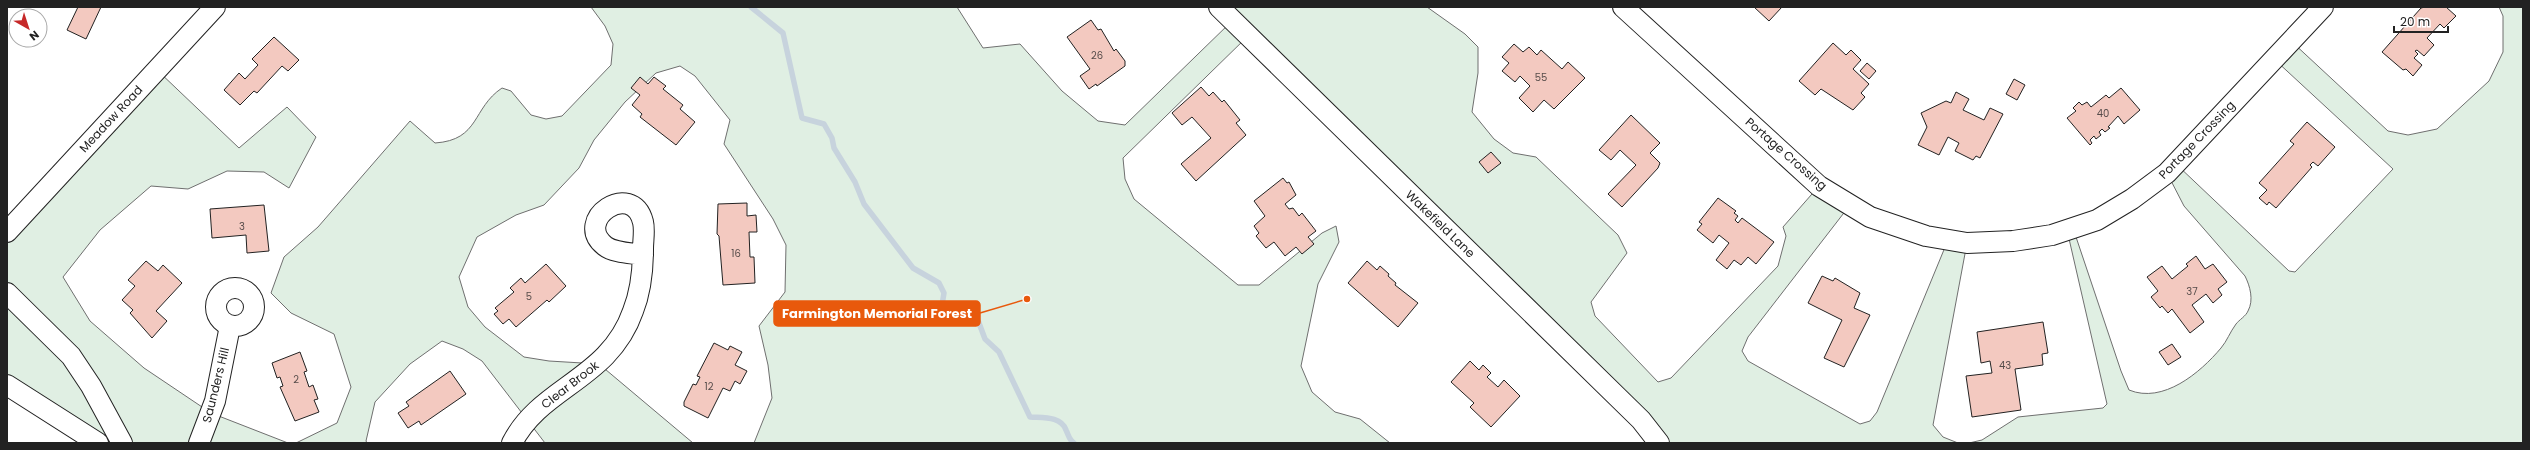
<svg xmlns="http://www.w3.org/2000/svg" width="2530" height="450" viewBox="0 0 2530 450" font-family="Poppins,sans-serif">
<rect width="100%" height="100%" fill="#fff"/>
<!-- green -->
<g fill="#e0efe3" stroke="#6f6f6f">
<path d="M 591,7 L 957,7 L 983,48 L 1020,44 L 1062,91 L 1098,121 L 1125,125 L 1232,21 L 1219,7 L 1427,7 L 1465,34 L 1478,47 L 1478,73 L 1472,112 L 1494,139 L 1513,153 L 1536,157 L 1618,235 L 1627,253 L 1591,302 L 1595,316 L 1658,382 L 1671,378 L 1778,266 L 1786,236 L 1783,227 L 1819,186 L 1850,205 L 1748,337 L 1742,351 L 1748,361 L 1860,424 L 1870,421 L 1877,412 L 1948,240 L 1967,243 L 1933,425 L 1943,437 L 1958,443 L 1659,443 L 1248,36 L 1123,158 L 1125,179 L 1134,199 L 1238,285 L 1259,285 L 1322,233 L 1336,226 L 1339,242 L 1318,284 L 1301,366 L 1312,392 L 1335,412 L 1360,419 L 1390,443 L 754,443 L 772,398 L 768,365 L 759,326 L 785,292 L 786,245 L 773,219 L 724,144 L 730,120 L 695,76 L 680,66 L 656,73 L 625,102 L 594,140 L 579,168 L 544,205 L 516,215 L 477,237 L 459,277 L 468,307 L 485,327 L 524,357 L 549,361 L 599,364 L 693,443 L 545,443 L 482,361 L 463,349 L 442,341 L 410,364 L 375,402 L 366,441 L 367,443 L 296,443 L 337,423 L 351,387 L 334,334 L 291,313 L 271,293 L 284,257 L 318,227 L 410,121 L 435,143 C 480,140 472,108 502,88 L 511,91 L 531,115 L 546,119 L 562,116 L 611,65 L 613,44 L 605,26 Z"/>
<path d="M 2499,7 L 2523,7 L 2523,443 L 1969,443 L 1982,440 L 2018,417 L 2103,408 L 2107,404 L 2067,230 L 2073,228 L 2121,371 L 2129,390 C 2163,404 2200,373 2221,348 C 2227,341 2230,332 2236,324 C 2239,320 2246,316 2248,311 C 2254,300 2250,286 2245,276 L 2184,206 L 2167,173 L 2176,164 L 2289,271 L 2295,272 L 2393,169 L 2274,59 L 2291,41 L 2388,131 L 2408,135 L 2437,129 L 2489,81 L 2503,52 L 2503,16 Z"/>
<polygon points="157,70 239,148 287,107 316,137 289,188 264,172 227,171 188,189 151,186 100,230 63,277 90,321 144,368 211,413 288,443 98,443 7,385 7,232"/>
</g>
<g fill="none" stroke-linecap="round" stroke-linejoin="round">
<!-- stream -->
<path stroke="#c7d3dd" stroke-width="5.5" d="M 751,7 L 783,33 L 802,118 L 824,124 L 832,138 L 834,148 L 855,182 L 864,204 L 913,268 L 939,283 L 944,293 L 942,305 L 950,310 L 973,307 L 985,339 L 999,352 L 1030,417 C 1043,418 1061,416 1066,430 C 1069,436 1069,440 1074,443"/>
</g>
<!-- building -->
<g fill="#f3c9c0" stroke="#222">
<polygon points="78,7 101,7 86,39 67,30"/>
<polygon points="1754,7 1782,7 1769,21"/>
<polygon points="2425,7 2446,7 2456,16 2444,28 2440,24 2427,38 2434,45 2424,56 2417,50 2415,51 2418,54 2414,58 2422,65 2413,76 2406,69 2403,70 2382,52 2421,8"/>
<polygon points="1091,20 1098,30 1101,29 1114,51 1116,49 1125,61 1125,66 1097,86 1096,84 1089,89 1080,76 1090,69 1067,37"/>
<polygon points="274,37 299,60 288,71 282,66 257,93 254,91 240,105 224,90 239,73 245,79 258,65 252,59"/>
<polygon points="1833,43 1846,55 1851,50 1861,60 1853,69 1869,84 1861,93 1865,97 1853,110 1821,89 1815,95 1799,81"/>
<polygon points="1514,44 1523,52 1529,47 1537,55 1541,50 1562,69 1568,62 1585,78 1554,109 1544,100 1533,112 1519,98 1530,86 1520,76 1515,82 1502,71 1509,63 1502,57"/>
<polygon points="1867,63 1876,71 1869,79 1860,71"/>
<polygon points="640,77 648,84 654,77 666,86 663,89 683,105 680,109 695,122 676,145 640,117 642,114 632,105 640,95 631,88"/>
<polygon points="2014,79 2025,85 2017,100 2006,94"/>
<polygon points="1201,87 1209,96 1213,92 1222,102 1224,100 1240,120 1236,123 1246,135 1196,181 1181,164 1211,138 1192,117 1182,125 1172,113"/>
<polygon points="2121,88 2140,110 2124,124 2118,116 2108,127 2110,128 2105,132 2102,129 2099,132 2101,135 2096,139 2094,136 2090,140 2092,143 2090,145 2067,118 2076,111 2073,108 2079,102 2082,105 2087,102 2091,107 2106,95 2109,98"/>
<polygon points="1956,92 1969,99 1963,110 1984,120 1990,108 2003,114 1980,158 1976,156 1973,160 1955,151 1959,143 1948,137 1939,155 1918,145 1927,127 1921,113 1946,101 1951,103"/>
<polygon points="1631,115 1660,143 1650,153 1660,163 1658,168 1622,207 1608,194 1636,165 1620,150 1611,160 1599,150"/>
<polygon points="2307,122 2335,147 2318,166 2313,162 2310,165 2312,167 2276,208 2269,202 2267,205 2259,198 2267,190 2259,183 2294,144 2290,141"/>
<polygon points="1491,152 1501,163 1488,173 1479,162"/>
<polygon points="1283,178 1287,183 1289,182 1296,195 1285,204 1289,209 1293,208 1299,216 1302,213 1316,231 1308,237 1314,244 1302,254 1296,247 1285,256 1274,242 1266,248 1256,236 1259,233 1254,226 1265,216 1254,201"/>
<polygon points="1718,198 1736,211 1734,213 1738,216 1735,220 1738,223 1742,218 1774,242 1756,264 1748,257 1741,265 1734,260 1727,269 1716,260 1729,243 1719,235 1713,243 1697,230 1702,224 1699,222"/>
<polygon points="747,203 747,216 756,215 757,232 749,232 750,257 754,257 755,283 723,285 719,236 717,234 718,204"/>
<polygon points="264,205 269,251 247,253 246,235 212,238 210,209"/>
<polygon points="2196,256 2205,269 2213,264 2227,282 2218,289 2222,295 2213,303 2206,294 2192,305 2204,322 2190,333 2172,309 2168,313 2162,306 2160,308 2151,297 2158,291 2147,277 2162,266 2172,279 2188,266 2186,264"/>
<polygon points="146,261 158,271 163,265 182,283 156,311 167,321 152,338 130,313 133,310 122,300 135,286 128,280"/>
<polygon points="1367,261 1377,270 1380,266 1389,274 1388,276 1396,283 1395,285 1418,303 1398,327 1348,283"/>
<polygon points="546,264 566,286 549,302 547,300 516,327 509,319 503,324 494,314 498,311 495,308 514,292 510,288 521,278 525,283"/>
<polygon points="1822,276 1833,281 1835,278 1860,293 1854,308 1870,315 1844,367 1824,358 1842,320 1808,303"/>
<polygon points="2043,322 2048,353 2042,354 2043,365 2015,369 2021,410 1972,417 1966,376 1992,373 1990,361 1981,363 1977,332"/>
<polygon points="714,343 728,350 730,346 742,352 735,365 747,371 740,384 735,381 730,391 723,388 708,418 684,406 684,402 693,384 696,385 700,377 697,376"/>
<polygon points="2172,344 2181,357 2168,365 2159,352"/>
<polygon points="300,352 307,371 304,372 309,387 313,385 318,399 314,400 319,412 295,421 280,387 283,386 280,377 277,378 272,363"/>
<polygon points="1470,361 1479,370 1483,365 1491,373 1487,377 1498,387 1504,380 1520,396 1491,427 1470,407 1474,403 1451,382"/>
<polygon points="450,371 466,394 421,425 419,421 408,428 398,413 409,406 406,402"/>
</g>
<g fill="none" stroke-linecap="round" stroke-linejoin="round">
<!-- minor casing -->
<g stroke="#222" stroke-width="22">
<g id="minor">
<polyline points="1219,7 1641,420 1659,443"/>
<polyline points="1623,7 1819,186 1870,217 1926,236 1967,243 2013,241 2052,235 2097,220 2132,199 2167,173 2323,7"/>
<polyline points="7,232 215,7"/>
<circle cx="235" cy="307" r="19"/>
<polyline points="7,293 71,356 91,386 122,443"/>
<polyline points="7,385 98,443"/>
<polyline points="199,443 215,401 230,326"/>
<path d="M 512,443 C 541,386 609,380 633,311 C 641,291 643,270 643,249 C 643,240 645,230 643,222 C 632,179 572,220 605,246 C 614,253 632,253 643,255"/>
</g>
</g>
<!-- minor -->
<use href="#minor" stroke="#fff" stroke-width="20"/>
</g>
<g text-anchor="middle" stroke-width="3" stroke-linejoin="round" paint-order="stroke">
<!-- number labels -->
<g font-size="10" fill="#564c4a">
<text x="1097" y="59">26</text>
<text x="1541" y="81">55</text>
<text x="2103" y="117">40</text>
<text x="242" y="230">3</text>
<text x="736" y="257">16</text>
<text x="2192" y="295">37</text>
<text x="529" y="300">5</text>
<text x="2005" y="369">43</text>
<text x="296" y="383">2</text>
<text x="709" y="390">12</text>
</g>
<!-- street labels -->
<g font-size="12" fill="#222" stroke="#fff">
<text transform="translate(111 119) rotate(-47)" y="4">Meadow Road</text>
<text transform="translate(2197 140) rotate(-46)" y="4">Portage Crossing</text>
<text transform="translate(1786 154) rotate(41)" y="4">Portage Crossing</text>
<text transform="translate(1440 224) rotate(44)" y="4">Wakefield Lane</text>
<text transform="translate(216 385) rotate(-76)" y="4">Saunders Hill</text>
<text transform="translate(570 385) rotate(-38)" y="4">Clear Brook</text>
</g>
</g>
<!-- callouts -->
<path fill="none" stroke="#e8590c" stroke-width="1.5" d="M1027 299L980 313"/>
<circle fill="#e8590c" stroke="#fff" stroke-width="1.5" cx="1027" cy="299" r="4"/>
<rect fill="#e8590c" stroke="#e8590c" stroke-width="1.5" x="774" y="301" width="206" height="25" rx="4"/>
<g font-size="13" text-anchor="middle" font-weight="bold" fill="#fff">
<text x="877" y="318">Farmington Memorial Forest</text>
</g>
<!-- border -->
<rect width="2530" height="450" fill="none" stroke="#222222" stroke-width="16"/>
<!-- north arrow -->
<g transform="translate(28 28) rotate(141)"><circle r="19" fill="#ffffff" stroke="#a7a7a7"/>
<path d="M0-3L7 15L0 10L-7 15Z" fill="#c62828"/>
<text y="-6" font-size="11" font-weight="bold" text-anchor="middle" fill="#222222">N</text>
</g>
<!-- scale -->
<path d="M2394 26v6h54v-6" fill="none" stroke="#222222" stroke-width="2"/>
<text x="2400" y="26" font-size="12" fill="#222222" stroke="#ffffff" stroke-width="3" paint-order="stroke">20 m</text>
</svg>
